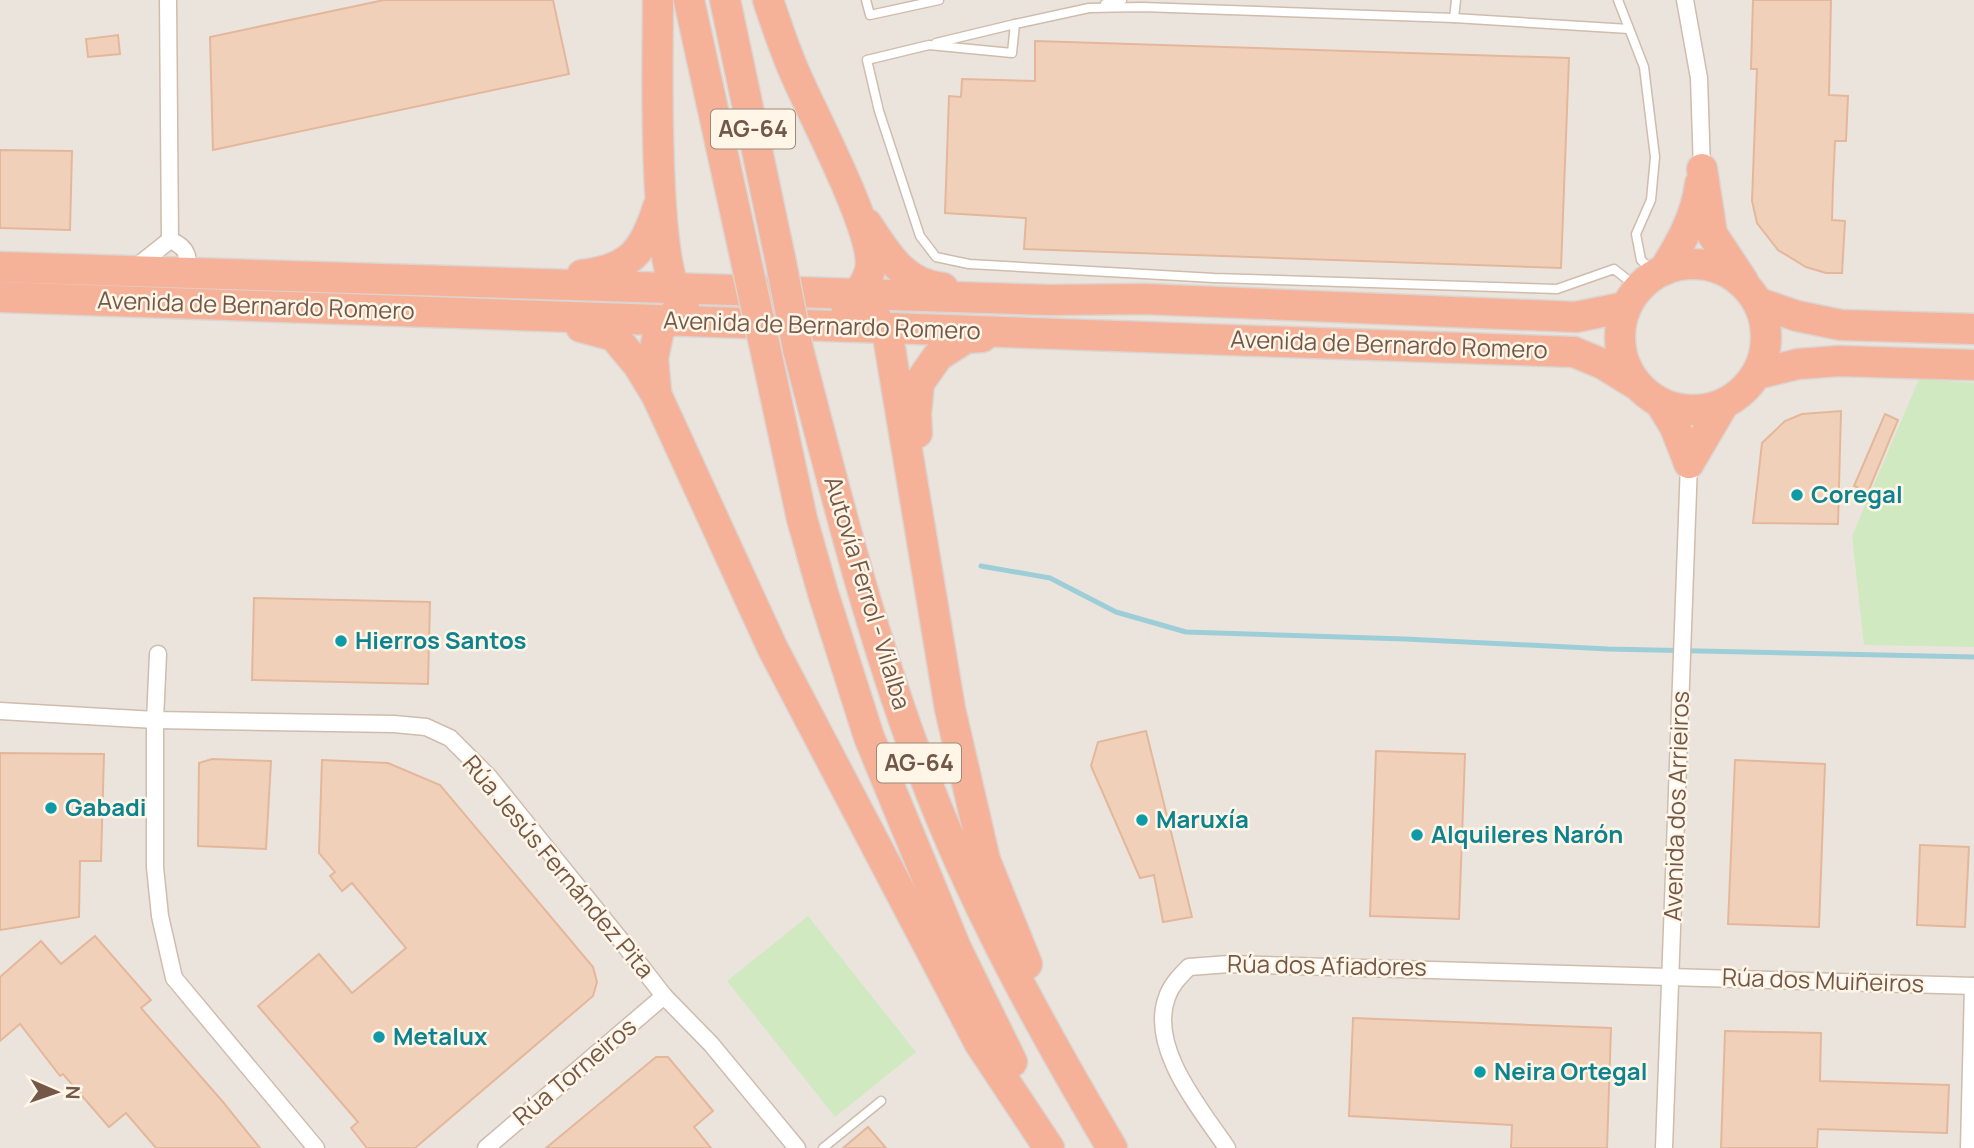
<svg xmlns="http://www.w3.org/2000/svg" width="1974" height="1148" viewBox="0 0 1974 1148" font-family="Manrope,sans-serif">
<rect width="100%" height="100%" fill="#fcf2e2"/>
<!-- industrial -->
<rect fill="#ebe4dd" x="0" y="0" width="1974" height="1148"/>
<!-- green -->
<g fill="#d1e9c1">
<polygon points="1919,379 1974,383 1974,647 1864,645 1852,536"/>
<polygon points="808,916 916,1052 835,1117 727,981"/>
</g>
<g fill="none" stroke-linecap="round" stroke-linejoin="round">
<!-- stream -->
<polyline stroke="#9dced7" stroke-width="5" points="981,566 1050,578 1116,612 1186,632 1405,639 1608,649 1974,657"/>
</g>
<!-- building -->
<g fill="#f1d0ba" stroke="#e4b79b" stroke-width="2">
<polygon points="384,0 553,0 569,74 213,150 210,37"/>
<polygon points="1753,0 1831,0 1829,95 1848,96 1846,141 1835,141 1833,184 1832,220 1845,221 1842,273 1826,273 1806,267 1778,250 1757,223 1752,201 1757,69 1751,69"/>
<polygon points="118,35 120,54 88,57 86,39"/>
<polygon points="1035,41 1569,58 1561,268 1024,249 1026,218 945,213 949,96 961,97 962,79 1035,81"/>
<polygon points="0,150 72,151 70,230 0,228"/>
<polygon points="1841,411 1838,524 1753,523 1762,443 1785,421 1802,414"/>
<polygon points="1885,414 1898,420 1868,492 1854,486"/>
<polygon points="254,598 430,602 428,684 252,680"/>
<polygon points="1146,731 1192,917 1163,922 1154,875 1140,878 1091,766 1098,742"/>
<polygon points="1376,751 1465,754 1459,919 1370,916"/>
<polygon points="0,753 104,754 101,861 80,861 79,917 0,930"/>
<polygon points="212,759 271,761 266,849 198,846 199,763"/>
<polygon points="322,760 388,763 440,785 593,967 597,982 593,996 415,1148 367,1148 351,1128 358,1122 258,1006 319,954 352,993 406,948 352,883 342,891 330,876 335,872 319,853"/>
<polygon points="1735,760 1825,764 1819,927 1728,924"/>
<polygon points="1920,845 1969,847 1965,927 1917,925"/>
<polygon points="95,936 151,1000 141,1008 223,1102 260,1148 156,1148 126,1113 109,1127 63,1074 60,1076 20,1024 0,1041 0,977 41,941 61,964"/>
<polygon points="1353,1018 1611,1028 1607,1148 1511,1148 1512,1125 1349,1116"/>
<polygon points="1725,1031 1821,1033 1820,1081 1949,1085 1947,1133 1818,1129 1817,1148 1721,1148"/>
<polygon points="656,1057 668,1057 713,1111 694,1127 711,1148 546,1148"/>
<polygon points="868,1127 886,1148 843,1148"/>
</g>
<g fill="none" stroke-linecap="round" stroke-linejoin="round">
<!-- lane casing -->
<g stroke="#cfbcac" stroke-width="11">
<g id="lane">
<polyline points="866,0 870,15 939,0"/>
<polyline points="1618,0 1644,67 1655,157 1651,200 1636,234 1641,260 1656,274"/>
<polyline points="1105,4 1122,0"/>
<polyline points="1454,18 1456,0"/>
<polyline points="1629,29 1454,18 1142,7 1089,8 1015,24 1012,53 929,45 867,60 879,111 920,236 936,257 969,264 1214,278 1557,289 1614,269 1638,288"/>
<polyline points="936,43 1015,24"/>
<polyline points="823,1148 881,1101"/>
</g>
</g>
<!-- street casing -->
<g stroke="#cfbcac" stroke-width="19">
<g id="street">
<polyline points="168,0 170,240"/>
<polyline points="1685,0 1699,78 1702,169"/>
<path d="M 131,271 L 170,240 C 189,248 190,258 185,277"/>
<polyline points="158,654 155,720 155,867 160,916 174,978 316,1148"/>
<polyline points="0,711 155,720 394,724 426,727 450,738 489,777 623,943 664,996 711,1044 797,1148"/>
<polyline points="486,1148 664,996"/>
<path d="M 1227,1148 C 1201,1109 1148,1048 1167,997 C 1171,985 1180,976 1189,967 L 1229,964 L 1974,986"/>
<polyline points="1664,1148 1689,463"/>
<polyline points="1969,1148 1973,986"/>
</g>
</g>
<!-- highway casing -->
<g stroke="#dbd4d0" stroke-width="33">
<g id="highway">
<path d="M 658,0 C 658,52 651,274 684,303"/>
<polyline points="689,0 745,256"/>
<polyline points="725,0 780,258"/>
<path d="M 768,0 C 776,24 784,48 794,71 C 810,110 878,235 870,270 C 867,285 856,295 846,305"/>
<polyline points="1702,169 1712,234 1743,281"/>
<path d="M 867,224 C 887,254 903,284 943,288"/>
<circle cx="1693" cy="337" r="73"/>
<polyline points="0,267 1051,300 1144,299 1576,317 1626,307"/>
<path d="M 1664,270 C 1681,243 1696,216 1700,184"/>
<path d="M 582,275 C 631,269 644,251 658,207"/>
<polyline points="0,297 1574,352 1603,364 1637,385"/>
<polyline points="1759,303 1797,316 1841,325 1974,329"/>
<polyline points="873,314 888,336 950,709 985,860 1027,964"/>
<polyline points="581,327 614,336 638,365 657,396 773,649 980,1044 1049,1148"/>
<path d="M 798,349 C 835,491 870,633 922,770 C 972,903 1040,1026 1112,1148"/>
<polyline points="767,357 802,519 823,593 869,737 956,948 1012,1062"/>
<polyline points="1757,374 1798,364 1839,361 1974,365"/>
<polyline points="656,391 653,358 659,330 679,309"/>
<polyline points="1661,404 1675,427 1689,463"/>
<polyline points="917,433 916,414 919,383 938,356 966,338 982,337"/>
<polyline points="1689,463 1723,405"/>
</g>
</g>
<!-- lane -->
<use href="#lane" stroke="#fff" stroke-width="8"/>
<!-- street -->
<use href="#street" stroke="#fff" stroke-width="16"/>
<!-- highway -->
<use href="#highway" stroke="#f6b299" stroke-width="30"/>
<!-- highway-bridge casing -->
<g stroke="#dbd4d0" stroke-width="33" stroke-linecap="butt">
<g id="highway-bridge">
<polyline points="745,256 767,357"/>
<polyline points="780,258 798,349"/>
</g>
</g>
<!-- highway-bridge -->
<use href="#highway-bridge" stroke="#f6b299" stroke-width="30"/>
</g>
<!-- markers -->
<g fill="#0f9aa8" stroke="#fff6e8" stroke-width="2.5">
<circle cx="1797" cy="495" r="7"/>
<circle cx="341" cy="641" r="7"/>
<circle cx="51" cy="808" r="7"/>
<circle cx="1142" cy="820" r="7"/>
<circle cx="1417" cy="835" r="7"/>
<circle cx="379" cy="1037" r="7"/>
<circle cx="1480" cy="1072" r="7"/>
</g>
<g text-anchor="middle" stroke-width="5" stroke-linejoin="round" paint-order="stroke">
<!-- shield labels -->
<g fill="#fff6e8" stroke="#9d8779" stroke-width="2">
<rect x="711" y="109.5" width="84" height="39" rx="5"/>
<rect x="877" y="743.5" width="84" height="39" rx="5"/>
</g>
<g font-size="23" font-weight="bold" fill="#735849">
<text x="753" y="137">AG-64</text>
<text x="919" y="771">AG-64</text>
</g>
<!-- street labels -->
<g font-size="24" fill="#735849" stroke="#fff6e8">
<text transform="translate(256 306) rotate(2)" y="8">Avenida de Bernardo Romero</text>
<text transform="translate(822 326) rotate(2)" y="8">Avenida de Bernardo Romero</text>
<text transform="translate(1389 345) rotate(2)" y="8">Avenida de Bernardo Romero</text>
<text transform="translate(867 593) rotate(73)" y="8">Autovía Ferrol - Vilalba</text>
<text transform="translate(1677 806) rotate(-88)" y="8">Avenida dos Arrieiros</text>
<text transform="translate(558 867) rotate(50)" y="8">Rúa Jesús Fernández Pita</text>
<text transform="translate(1327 966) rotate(1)" y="8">Rúa dos Afiadores</text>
<text transform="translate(1823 981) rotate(2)" y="8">Rúa dos Muiñeiros</text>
<text transform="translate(575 1072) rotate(-40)" y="8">Rúa Torneiros</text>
</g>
<!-- culture labels -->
<g font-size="24" font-weight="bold" fill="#0d838f" stroke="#fff6e8" text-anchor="start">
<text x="1811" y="503">Coregal</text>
<text x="355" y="649">Hierros Santos</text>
<text x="65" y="816">Gabadi</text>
<text x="1156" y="828">Maruxía</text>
<text x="1431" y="843">Alquileres Narón</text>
<text x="393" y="1045">Metalux</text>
<text x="1494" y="1080">Neira Ortegal</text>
</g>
</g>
<!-- north arrow -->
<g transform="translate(56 1092) rotate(92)" stroke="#fff6e8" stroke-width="5" paint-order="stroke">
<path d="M0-5L12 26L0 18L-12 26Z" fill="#735849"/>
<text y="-10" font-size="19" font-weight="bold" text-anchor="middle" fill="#735849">N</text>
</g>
</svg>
